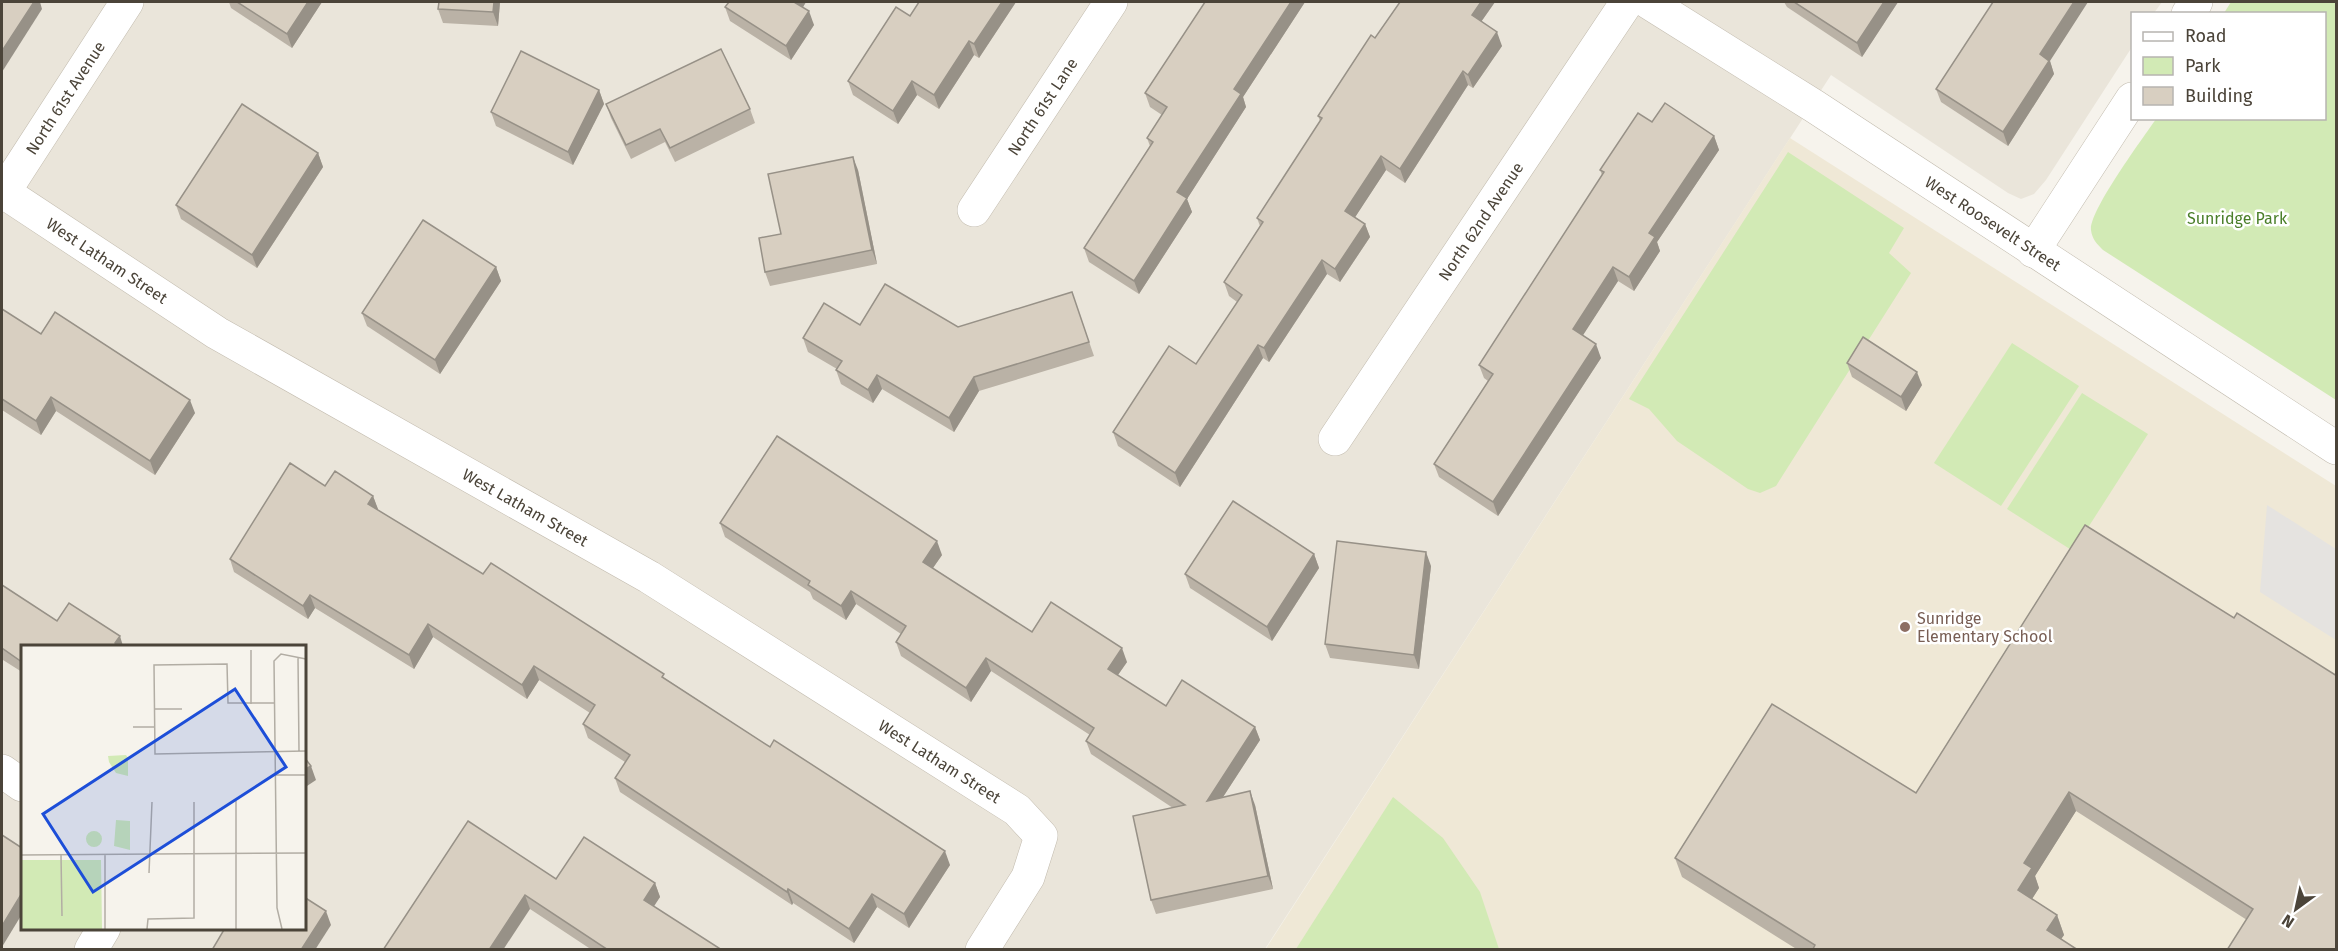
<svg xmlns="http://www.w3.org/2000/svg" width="2338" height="951" viewBox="0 0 2338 951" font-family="'Fira Sans',sans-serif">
<rect width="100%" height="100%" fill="#f6f3ec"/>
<!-- residential -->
<path fill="#eae5da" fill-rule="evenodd" d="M 2,2 L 2162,2 L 2154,13 L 2132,14 L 2132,47 L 2046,180 L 2034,194 L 2021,199 L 2008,193 L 1831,75 L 1265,949 L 2,950 ZM 22,646 L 304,646 L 304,928 L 22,928 Z"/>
<!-- education -->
<polygon fill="#efe8d6" points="1790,138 2336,486 2336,949 1265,950"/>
<!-- green -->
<g fill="#d2eab5">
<path d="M 2231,2 L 2336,2 L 2336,400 L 2103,250 C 2097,244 2092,239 2091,230 C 2089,211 2143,138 2156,119 L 2324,118 L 2324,14 L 2224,13 Z"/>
<polygon points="1788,152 1904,228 1889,253 1911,273 1776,486 1760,493 1748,489 1677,441 1649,409 1629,399"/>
<polygon points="2012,343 2079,386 2001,506 1934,463"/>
<polygon points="2082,393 2148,434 2073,551 2007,509"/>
<polygon points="1393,797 1443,838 1480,892 1499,949 1296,949"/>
</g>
<!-- parking -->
<polygon fill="#e5e3e0" points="2267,505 2336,549 2336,640 2260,592"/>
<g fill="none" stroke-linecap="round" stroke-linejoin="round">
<!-- minor casing -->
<g stroke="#c2bbae" stroke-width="34">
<g id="minor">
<path id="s1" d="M 1648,2 L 1814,106 L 2336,448"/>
<polyline points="2188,14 2196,2"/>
<path id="s2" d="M 2,191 L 217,333 L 649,577 L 1017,810 L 1041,836 L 1028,877 L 982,950"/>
<path id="s3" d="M 2,195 L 127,2"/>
<path id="s4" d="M 974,210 L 1111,2"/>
<polyline points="2033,251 2132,99"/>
<path id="s5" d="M 1335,439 L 1627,2"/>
<polyline points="2,771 22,785"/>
<polyline points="91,950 104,928"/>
</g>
</g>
<!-- minor -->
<use href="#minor" stroke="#fff" stroke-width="33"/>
</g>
<!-- wall -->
<g fill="#bab2a6">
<polygon points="229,2 322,2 292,48 231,8"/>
<polygon points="439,2 500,2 498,26 443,23 438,9"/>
<polygon points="729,2 806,2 803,7 814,25 791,60 730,21 725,7"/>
<polygon points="1016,2 979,58 974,55 939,109 917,95 898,124 853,95 848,81 910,16"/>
<polygon points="1205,2 1305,2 1243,97 1246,107 1187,199 1192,212 1139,294 1089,262 1084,248 1150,146 1147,138 1162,115 1150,107 1145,93"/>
<polygon points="1400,2 1495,2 1481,22 1502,46 1473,88 1468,85 1405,183 1386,170 1355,217 1365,224 1370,237 1340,282 1327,274 1269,362 1263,358 1180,487 1118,446 1113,432 1196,364 1237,302 1229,296 1224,282 1260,226 1257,218 1320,121 1318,116 1375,38"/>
<polygon points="1784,2 1898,2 1862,57 1787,7"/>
<polygon points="2050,61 2054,74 2008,146 1941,102 1936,89"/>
<polygon points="599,90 604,104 573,165 496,126 491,112"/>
<polygon points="606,104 750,109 755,123 675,162 665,142 631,159 611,118"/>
<polygon points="1652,122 1714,136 1719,150 1657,242 1660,251 1634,291 1618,281 1582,336 1601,358 1498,516 1439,477 1434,464 1488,381 1484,378 1479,365 1602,175 1600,170"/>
<polygon points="318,153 323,167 257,268 181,219 176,205"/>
<polygon points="858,170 877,264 770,286 765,272 781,234"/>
<polygon points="496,267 501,281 440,374 367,326 362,313"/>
<polygon points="1072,292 1094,356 979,391 954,432 882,389 873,403 841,384 836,370 837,369 808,352 803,338 860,325 958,327"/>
<polygon points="2,309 41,334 195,413 155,475 56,411 41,435 2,410"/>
<polygon points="1847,363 1922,385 1906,411 1852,377"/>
<polygon points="325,486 373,496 378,510 483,574 666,679 950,865 909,928 877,907 854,943 793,903 792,905 620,792 615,778 625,762 588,738 583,724 590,713 539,680 527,699 433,637 414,669 315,608 308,619 234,572 230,559"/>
<polygon points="720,523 942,555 933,568 1032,632 1127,662 1118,675 1166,706 1255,727 1260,740 1223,797 1255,805 1273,889 1156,914 1151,900 1173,808 1091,754 1086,741 1090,735 991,671 971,702 901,656 896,642 901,634 856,604 846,620 813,599 810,592 725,537"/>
<polygon points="2085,525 2337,950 2247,920 2076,811 2035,876 2039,888 2032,899 2057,915 2064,935 2061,939 2078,950 1798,950 1682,877 1675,858 1916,793"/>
<polygon points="1314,554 1319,568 1272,641 1190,588 1185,574"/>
<polygon points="1431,566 1419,669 1330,658 1325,644"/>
<polygon points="2,585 57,621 120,636 22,646 22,672 3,660 2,663"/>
<polygon points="556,879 655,883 660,897 653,906 722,950 592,950 530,909 383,950"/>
</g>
<!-- shaded-wall -->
<g fill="#979187">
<polygon points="34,2 40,2 42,9 2,72 2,51"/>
<polygon points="308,2 322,2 292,48 287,34"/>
<polygon points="494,2 500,2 498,26 493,12"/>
<polygon points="793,2 806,2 798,15"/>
<polygon points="1002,2 1016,2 979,58 974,44"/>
<polygon points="1291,2 1305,2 1243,97 1246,107 1187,199 1192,212 1139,294 1134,281 1177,192 1234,89"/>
<polygon points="1481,2 1495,2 1476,29 1472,15"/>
<polygon points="1884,2 1898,2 1862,57 1857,43"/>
<polygon points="2074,2 2088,2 2050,61 2054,74 2008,146 2003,132 2040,54"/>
<polygon points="809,11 814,25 791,60 786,46"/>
<polygon points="1497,32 1502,46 1473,88 1468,75"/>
<polygon points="969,41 974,55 939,109 934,95"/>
<polygon points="1463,71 1468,85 1405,183 1400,169"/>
<polygon points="912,81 917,95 898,124 893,111"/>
<polygon points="599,90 604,104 573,165 568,152"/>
<polygon points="1714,136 1719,150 1657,242 1660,251 1634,291 1629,277 1649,233"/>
<polygon points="318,153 323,167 257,268 252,255"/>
<polygon points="1381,156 1386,170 1350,225 1345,211"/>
<polygon points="853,157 858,170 877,264 872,250"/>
<polygon points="1365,224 1370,237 1340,282 1335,269"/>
<polygon points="1322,260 1327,274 1269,362 1264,348"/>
<polygon points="496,267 501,281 440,374 435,360"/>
<polygon points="1613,267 1618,281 1578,343 1573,329"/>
<polygon points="1596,344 1601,358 1498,516 1493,502"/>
<polygon points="1258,345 1263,358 1180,487 1175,473"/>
<polygon points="1917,372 1922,385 1906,411 1901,397"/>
<polygon points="877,375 882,389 873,403 868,390"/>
<polygon points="974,377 979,391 954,432 949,418"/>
<polygon points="51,397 56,411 41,435 36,421"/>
<polygon points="190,400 195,413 155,475 150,461"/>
<polygon points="373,496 378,509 373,518 368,504"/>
<polygon points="937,541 942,555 928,575 923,562"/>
<polygon points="1426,552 1431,566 1419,669 1414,655"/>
<polygon points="1314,554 1319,568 1272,641 1267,627"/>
<polygon points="851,591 856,604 846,620 841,606"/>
<polygon points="310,595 315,608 308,619 303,606"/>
<polygon points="428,624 433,637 414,669 409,655"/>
<polygon points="120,636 123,646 116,646 115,643"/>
<polygon points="1122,648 1127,662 1113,682 1108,669"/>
<polygon points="986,658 991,671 971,702 966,688"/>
<polygon points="534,666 539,680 527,699 522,685"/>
<polygon points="1255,727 1260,740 1212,814 1207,801"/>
<polygon points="311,766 316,780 304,788 304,770"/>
<polygon points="1250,791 1255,805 1273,889 1268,876"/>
<polygon points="2069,792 2076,811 2035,876 2039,888 2025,910 2018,890 2024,863"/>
<polygon points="945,851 950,865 909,928 904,914"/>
<polygon points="655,883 660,897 649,914 644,900"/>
<polygon points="788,889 793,903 792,905 787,892"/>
<polygon points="22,893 22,914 2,947 2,926"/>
<polygon points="872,894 877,907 854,943 849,929"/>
<polygon points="525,895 530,909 503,950 489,950"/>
<polygon points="326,911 331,925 315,950 301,950"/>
<polygon points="2057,915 2064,935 2054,949 2047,930"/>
</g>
<!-- building -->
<g fill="#d8cfc1" stroke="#979187" stroke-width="1.5">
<polygon points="2,2 34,2 2,51"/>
<polygon points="237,2 308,2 287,34"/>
<polygon points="439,2 494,2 493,12 438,9"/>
<polygon points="729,2 794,2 809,11 786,46 725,7"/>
<polygon points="919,2 1002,2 974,44 969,41 934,95 912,81 893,111 848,81 896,7 910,16"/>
<polygon points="1205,2 1291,2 1234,89 1241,94 1177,192 1187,198 1134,281 1084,248 1153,142 1147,138 1167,107 1145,93"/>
<polygon points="1400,2 1481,2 1472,15 1497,32 1468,75 1463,71 1400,169 1381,156 1345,211 1365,224 1335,269 1322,260 1264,348 1258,345 1175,473 1113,432 1169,346 1196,364 1242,295 1224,282 1263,222 1257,218 1322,118 1318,116 1371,35 1375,38"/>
<polygon points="1794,2 1884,2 1857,43"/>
<polygon points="1993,2 2074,2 2040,54 2049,61 2003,132 1936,89"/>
<polygon points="721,49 750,109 670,148 660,129 626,145 606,104"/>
<polygon points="521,51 599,90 568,152 491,112"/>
<polygon points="1665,103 1714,136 1649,233 1655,237 1629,277 1613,267 1573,329 1596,344 1493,502 1434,464 1493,374 1479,365 1604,172 1600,170 1638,113 1652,122"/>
<polygon points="242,104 318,153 252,255 176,205"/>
<polygon points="853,157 872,250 765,272 759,238 781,234 768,174"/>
<polygon points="423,220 496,267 435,360 362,313"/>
<polygon points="885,284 958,327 1072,292 1089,342 974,377 949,418 877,375 868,390 836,370 842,361 803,338 824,303 860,325"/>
<polygon points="2,309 41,334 55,312 190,400 150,461 51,397 36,421 2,399"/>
<polygon points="1863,337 1917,372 1901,397 1847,363"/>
<polygon points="777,436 937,541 923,562 1032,632 1051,602 1122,648 1108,669 1166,706 1182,680 1255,727 1207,801 1250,791 1268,876 1151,900 1133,816 1185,805 1086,741 1094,728 986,658 966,688 896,642 906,626 851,591 841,606 808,585 810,581 720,523"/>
<polygon points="290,463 325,486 335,471 373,496 368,504 483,574 491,563 664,674 662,677 770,747 774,740 945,851 904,914 872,894 849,929 788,889 787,892 615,778 630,755 583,724 595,705 534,666 522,685 428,624 409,655 310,595 303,606 230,559"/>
<polygon points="1233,501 1314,554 1267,627 1185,574"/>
<polygon points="2085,525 2234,618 2237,613 2337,676 2337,950 2227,950 2253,909 2069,792 2024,863 2032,868 2018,890 2057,915 2047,930 2078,950 1814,950 1813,949 1815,945 1675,858 1772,704 1916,793"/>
<polygon points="1337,541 1426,552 1414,655 1325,644"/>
<polygon points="2,585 57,621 69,603 120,636 115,643 121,646 22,646 22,662 2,648"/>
<polygon points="304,757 311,766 304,770"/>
<polygon points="468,821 556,879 584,837 655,883 644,900 722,950 608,950 525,895 489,950 383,950"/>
<polygon points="2,835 22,848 22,893 2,926"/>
<polygon points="304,897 326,911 301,950 212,950 225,928 304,928"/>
</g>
<!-- markers -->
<circle fill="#8d6e63" stroke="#fff" stroke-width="2" cx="1905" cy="627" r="6"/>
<g text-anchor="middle" stroke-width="5" stroke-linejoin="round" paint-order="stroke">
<!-- street labels -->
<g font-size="16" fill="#4b4439" stroke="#fff">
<text dy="6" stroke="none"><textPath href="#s3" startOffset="116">North 61st Avenue</textPath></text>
<text dy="6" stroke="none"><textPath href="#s4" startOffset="124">North 61st Lane</textPath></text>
<text dy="6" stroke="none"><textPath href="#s5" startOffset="262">North 62nd Avenue</textPath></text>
<text dy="6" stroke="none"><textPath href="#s1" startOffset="410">West Roosevelt Street</textPath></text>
<text dy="6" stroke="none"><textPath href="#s2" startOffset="126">West Latham Street</textPath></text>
<text dy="6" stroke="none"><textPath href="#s2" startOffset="612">West Latham Street</textPath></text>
<text dy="6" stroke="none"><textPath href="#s2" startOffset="1098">West Latham Street</textPath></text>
</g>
<!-- park labels -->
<g font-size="16" fill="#4a7f2a" stroke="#fff">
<text x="2237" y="224">Sunridge Park</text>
</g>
<!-- education labels -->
<g font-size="16" fill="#785e54" stroke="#fff" text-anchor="start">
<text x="1917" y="624">Sunridge<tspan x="1917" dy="18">Elementary School</tspan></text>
</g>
</g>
<!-- overview -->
<g transform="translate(21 645)">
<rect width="285" height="285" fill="#f6f3ec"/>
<path d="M 105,110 L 107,113 L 107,131 L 95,128 L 88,117 L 87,111 ZM 95,175 L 109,176 L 109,205 L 93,201 ZM65 194a8 8 0 1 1 16 0a8 8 0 1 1-16 0ZM 0,215 L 80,215 L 81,284 L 0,284 Z" fill="#d2eab5"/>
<path fill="none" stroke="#b2ada4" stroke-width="1.5" d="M 230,5 L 230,59M 277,13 L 278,106M 254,58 L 207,58 L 206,19 L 133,20 L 134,109 L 285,106M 133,64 L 161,64M 112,82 L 133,82M 254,130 L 285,130M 0,210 L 285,208M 40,210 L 41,271M 128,228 L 131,157M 84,284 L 84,210M 126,284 L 127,274 L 173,273 L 173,157M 215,284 L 215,156M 261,284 L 256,263 L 253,16 L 260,9 L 285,14"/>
<path fill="#1d4ed8" fill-opacity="0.15" stroke="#1d4ed8" stroke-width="3" d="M 214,44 L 265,122 L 72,247 L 22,169 Z"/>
<rect width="285" height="285" fill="none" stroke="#4b4439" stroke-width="3"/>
</g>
<!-- border -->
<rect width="2338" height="951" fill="none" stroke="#4b4439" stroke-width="6"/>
<!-- legend -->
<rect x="2131" y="12" width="195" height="108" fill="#ffffff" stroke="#b7b4b0" stroke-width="1.5"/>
<rect x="2143" y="32" width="30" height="9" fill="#ffffff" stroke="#b7b4b0" stroke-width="1.5"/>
<text x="2185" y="42" font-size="18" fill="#4b4439">Road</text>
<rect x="2143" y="57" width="30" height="18" fill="#d2eab5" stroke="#b7b4b0" stroke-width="1.5"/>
<text x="2185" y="72" font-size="18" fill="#4b4439">Park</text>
<rect x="2143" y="87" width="30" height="18" fill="#d8cfc1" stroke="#b7b4b0" stroke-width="1.5"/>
<text x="2185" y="102" font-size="18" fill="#4b4439">Building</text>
<!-- north arrow -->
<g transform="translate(2296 909) rotate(213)" stroke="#ffffff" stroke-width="4.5" paint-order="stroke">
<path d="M0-4.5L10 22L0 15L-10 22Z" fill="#4b4439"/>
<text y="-9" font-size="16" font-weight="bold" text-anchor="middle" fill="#4b4439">N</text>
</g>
</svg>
